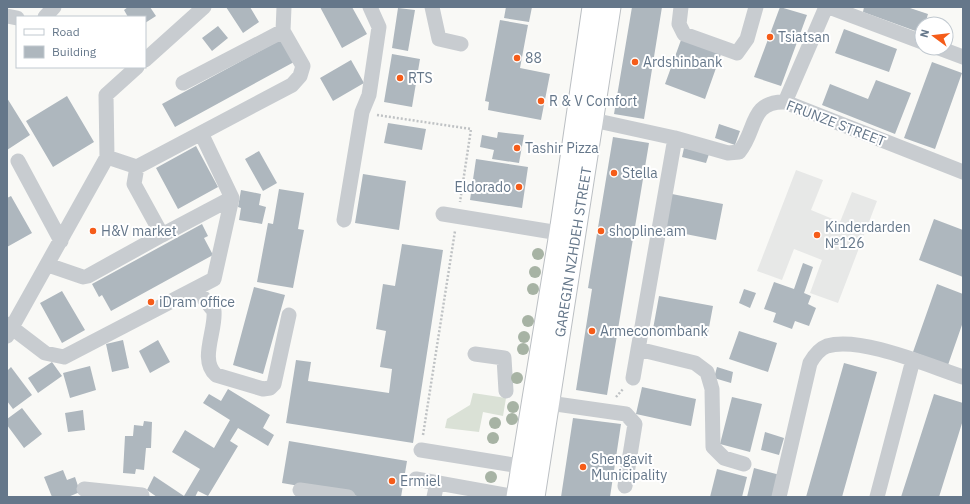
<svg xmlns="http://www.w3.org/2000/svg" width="970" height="504" font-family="'IBM Plex Sans',sans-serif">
  <rect width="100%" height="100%" fill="#f9f9f6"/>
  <path fill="#e7e8e7" d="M796,170l27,10 -12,30 29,12 12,-30 25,9 -39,102 -28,-10 12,-33 -28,-11 -12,31 -25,-9z"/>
  <path fill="#dae1d6" d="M473,393l33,5 -3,18 -20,-4 -4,20 -34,-4 2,-9 23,-14z"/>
  <path fill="#aeb7be" d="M128,7h22l6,9 -11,7v-6h-17l-4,-7z
    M226,7h24l9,15 -16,11z
    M320,7h32l15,27 -25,14z
    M506,7h26l-3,15 -25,-4z
    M632,7h30l-18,112 -30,-5z
    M780,7l27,8 -26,71 -27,-9z
    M864,7h43l21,7 -3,10h-3l-1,9 -58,-21z
    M398,8l17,2 -7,41 -16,-3z
    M500,20l28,5 -8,43 30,6 -9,46 -53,-10 1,-8 -4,-1z
    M218,26l10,12 -16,13 -10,-13z
    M844,29l53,20 -8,23 -54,-19z
    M282,39l12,23 -119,65 -13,-23z
    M681,40l40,14 -16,45 -40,-15z
    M392,54l28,5 -8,48 -28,-5z
    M351,60l13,23 -31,18 -13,-23z
    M932,62l30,11 -27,76 -31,-11z
    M876,80l35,13 -16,41 -73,-29 8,-21 38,15z
    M67,96l27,46 -41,25 -27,-46z
    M7,98l23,37 -23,15z
    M388,123l38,6 -4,21 -38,-7z
    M719,124l21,7 -5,14 -20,-7z
    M498,132l26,3 -5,28 -27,-4 2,-9 -14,-3 2,-12 15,3z
    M613,137l36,6 -42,252 -31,-5 16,-101 -4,-1z
    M196,146l22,41 -40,22 -22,-41z
    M684,148l25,6 -3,9 -24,-6z
    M259,151l18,32 -14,8 -18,-32z
    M476,159l52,8 -6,41 -52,-8z
    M363,174l43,7 -7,49 -44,-7z
    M279,189l25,4 -6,36 6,1 -11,58 -36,-6 11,-59 5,1z
    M241,190l20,4 -2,11 7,2 -4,17 -23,-4 2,-12 -3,-1z
    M672,194l51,10 -7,36 -51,-10z
    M11,196l21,37 -25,14v-49z
    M934,219l29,11v47l-44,-17z
    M202,224l6,12 -4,2 9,17 -102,56 -9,-16 -3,2 -7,-13z
    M402,244l41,6 -30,193 -127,-20 10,-63 15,2 -3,19 81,12 3,-24 -12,-2 6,-36 -10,-2 7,-45 12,2z
    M803,263l10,4 -9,26 7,3 -3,8 8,4 -7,18 -14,-5 -3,8 -19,-7 3,-9 -12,-4 10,-27 20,7z
    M937,284l26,10v28l-15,43 -35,-13z
    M254,287l31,8 -22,79 -30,-9z
    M744,289l12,4 -6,15 -11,-5z
    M62,291l23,39 -23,13 -22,-40z
    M659,296l54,10 -6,32 -54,-9z
    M739,331l38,12 -9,29 -39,-13z
    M123,340l6,28 -17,4 -6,-28z
    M158,340l12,22 -20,11 -11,-22z
    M52,362l10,14 -24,17 -10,-15z
    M844,363l33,9 -35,125h-36z
    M90,366l6,24 -26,8 -7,-25z
    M11,367l21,28 -19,14 -6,-8v-30z
    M717,367l16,5 -2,11 -17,-5z
    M642,387l54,12 -5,27 -55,-12z
    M228,389l42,26 -7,13 11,7 -6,11 -30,-18 -8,13 8,5 -30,50 -10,-5 -3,6h-38l-10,-7 7,-14 30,20 16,-27 -28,-17 13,-22 29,18 16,-28 -27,-17 6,-9 12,7z
    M934,394l29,9v17l-24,77h-38z
    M732,397l30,7 -12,48 -30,-8z
    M22,408l20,26 -18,14 -17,-23v-6z
    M83,410l2,20 -17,2 -3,-19z
    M573,418l48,6 -11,73h-49z
    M144,421l8,1 -1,26h-5l-2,22 -8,-1 -1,5 -12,-1 2,-37h8l1,-11 9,1z
    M765,432l19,6 -5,17 -18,-5z
    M289,441l118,20 -6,36h-38l-81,-14z
    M754,468l26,7 -6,22h-27z
    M717,469l30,8 -5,20h-32z
    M63,470l4,10 8,-3 5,15 -12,5h-16l-8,-20z"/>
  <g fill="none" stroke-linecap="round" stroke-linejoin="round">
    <g stroke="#bbbfc3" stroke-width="21">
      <path id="major" d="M516,497l43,-264 33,-226
        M535,497l76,-490"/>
    </g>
    <path stroke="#bfc2c4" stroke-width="2.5" stroke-dasharray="2 2" stroke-linecap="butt" d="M377,115l94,14 -11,73
      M616,397l7,-8
      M423,435l32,-204"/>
    <path stroke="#c8ccd0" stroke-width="15" d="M432,7l7,32 22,5
      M681,7l-2,17 5,10 53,19 10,-14 9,-32
      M829,7l93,35
      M7,16l10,2
      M45,17l9,-10
      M939,48l24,9
      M145,60l59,-53
      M183,83l100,-52
      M785,102l41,-95
      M593,120l82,18 53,15 11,-1c18,-21 10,-51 46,-50l178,70
      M107,157l30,10 155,-82 8,-9 3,-10 -20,-35 1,-24
      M18,161l43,80
      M137,167l-3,17 28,51 70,-37
      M443,214l116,19
      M344,220l18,-108 7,-17 10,-68 -9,-20
      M48,265l35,12 5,-1 74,-41
      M196,289l18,22c2,20 -15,49 2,64l47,14 7,-1 4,-4 15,-69
      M7,324l38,29 19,4 150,-78 18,-81 -31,-65
      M7,336l100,-179 -1,-62 31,-28
      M638,349l57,14 12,9 5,17 1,58 11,11 20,6
      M475,354l29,4 2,33
      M633,378l42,-240
      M549,403l77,11 9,10 -10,62
      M421,450l99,16
      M416,479l100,18
      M84,489l58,6v2
      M300,490l48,7
      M434,497l3,-14
      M779,497l31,-134c4,-7 9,-14 17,-17 34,-10 102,20 136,31
      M877,497l36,-137"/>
    <use href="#major" stroke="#fff" stroke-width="19"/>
  </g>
  <g fill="#a7b3a4">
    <circle cx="538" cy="254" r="6"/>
    <circle cx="535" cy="272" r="6"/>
    <circle cx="533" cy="289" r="6"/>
    <circle cx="528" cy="321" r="6"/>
    <circle cx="524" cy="337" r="6"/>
    <circle cx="523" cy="349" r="6"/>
    <circle cx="517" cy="378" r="6"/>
    <circle cx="513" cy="407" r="6"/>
    <circle cx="512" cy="419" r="6"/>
    <circle cx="495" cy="423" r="6"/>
    <circle cx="493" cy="438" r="6"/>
    <circle cx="491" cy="477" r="6"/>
  </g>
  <g fill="#f55c19" stroke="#fff" stroke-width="1.5">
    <circle cx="770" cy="37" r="4"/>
    <circle cx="517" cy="58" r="4"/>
    <circle cx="635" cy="62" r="4"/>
    <circle cx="400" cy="78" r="4"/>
    <circle cx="541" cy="101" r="4"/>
    <circle cx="517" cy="148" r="4"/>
    <circle cx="614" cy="173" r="4"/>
    <circle cx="519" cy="187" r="4"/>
    <circle cx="93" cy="231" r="4"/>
    <circle cx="601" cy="231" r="4"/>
    <circle cx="817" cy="235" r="4"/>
    <circle cx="151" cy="302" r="4"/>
    <circle cx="592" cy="331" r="4"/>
    <circle cx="583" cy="467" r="4"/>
    <circle cx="392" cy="481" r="4"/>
  </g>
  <g text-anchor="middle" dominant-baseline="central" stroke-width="4" stroke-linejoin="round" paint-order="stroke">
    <g font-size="14" fill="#65778a" stroke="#fff" text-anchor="start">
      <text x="778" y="37">Tsiatsan</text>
      <text x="525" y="58">88</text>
      <text x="643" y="62">Ardshinbank</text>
      <text x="408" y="78">RTS</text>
      <text x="549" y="101">R &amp; V Comfort</text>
      <text x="525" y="148">Tashir Pizza</text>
      <text x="622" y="173">Stella</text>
      <text x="511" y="187" text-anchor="end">Eldorado</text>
      <text x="825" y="227">Kinderdarden<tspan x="825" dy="16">№126</tspan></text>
      <text x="101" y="231">H&amp;V market</text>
      <text x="609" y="231">shopline.am</text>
      <text x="159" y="302">iDram office</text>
      <text x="600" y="331">Armeconombank</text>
      <text x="591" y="459">Shengavit<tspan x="591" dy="16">Municipality</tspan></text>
      <text x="400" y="481">Ermiel</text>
    </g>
    <g font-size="14" fill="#65778a" stroke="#fff">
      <text transform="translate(836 123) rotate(21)">FRUNZE STREET</text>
      <text transform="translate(573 252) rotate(-81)">GAREGIN NZHDEH STREET</text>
    </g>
  </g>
  <rect width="970" height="504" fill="none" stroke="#65778a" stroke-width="16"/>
  <rect x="16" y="16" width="130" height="52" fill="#ffffff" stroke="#c1c9d0"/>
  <rect x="24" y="29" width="20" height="6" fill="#ffffff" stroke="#c1c9d0"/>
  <text x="52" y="36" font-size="12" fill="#65778a">Road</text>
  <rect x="24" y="46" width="20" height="12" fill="#aeb7be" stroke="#c1c9d0"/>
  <text x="52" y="56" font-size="12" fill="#65778a">Building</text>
  <g transform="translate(934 36) rotate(285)"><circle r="19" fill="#ffffff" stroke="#c1c9d0"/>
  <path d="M0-3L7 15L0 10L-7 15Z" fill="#f55c19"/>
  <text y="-6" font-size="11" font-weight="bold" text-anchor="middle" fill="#65778a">N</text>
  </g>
</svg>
